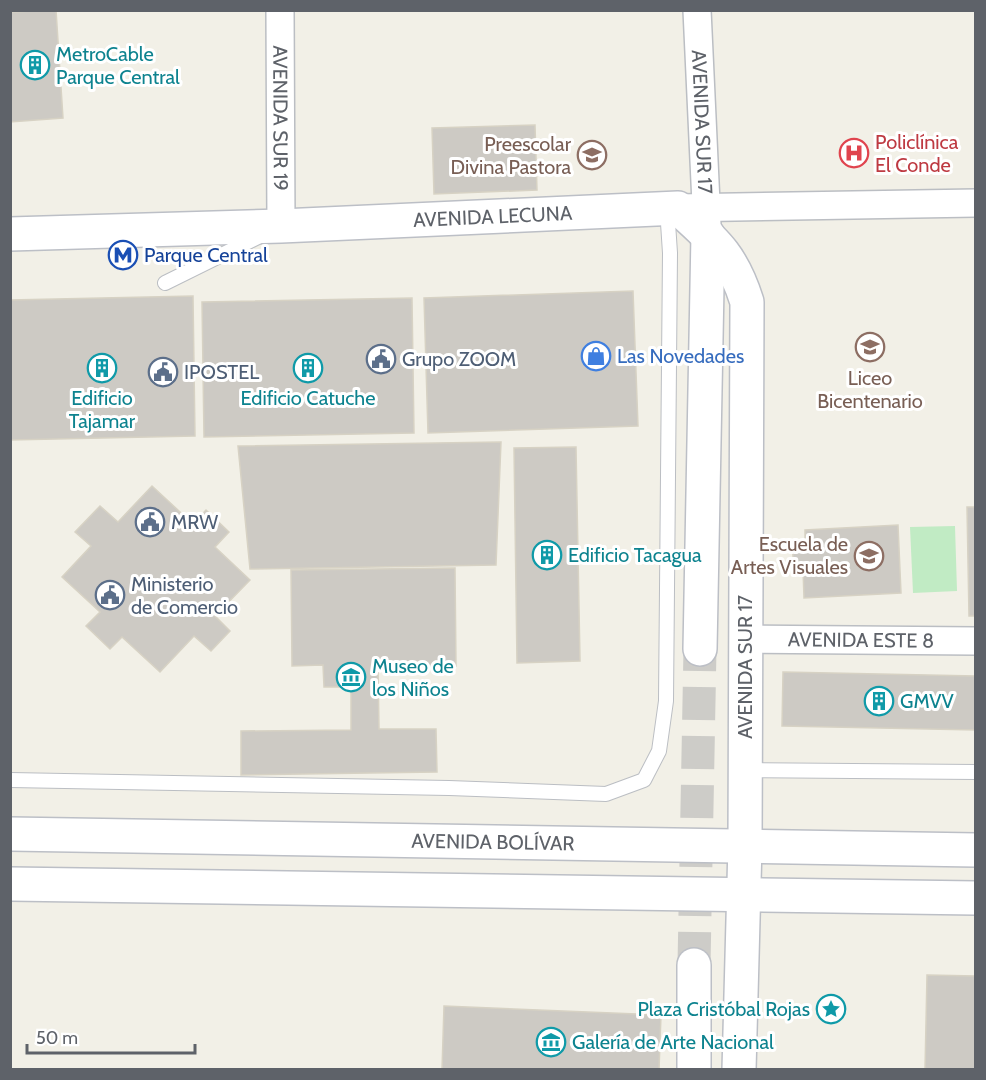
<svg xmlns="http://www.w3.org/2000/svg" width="986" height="1080" font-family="Cabin,sans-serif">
  <rect width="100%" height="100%" fill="#f2f0e7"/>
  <path fill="#c1ebc4" d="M955,526l2,65 -44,2 -3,-66z"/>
  <path fill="#cdcac4" stroke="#d7d2c4" stroke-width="1.5" d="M56,10l7,108 -53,4v-110z
    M535,125l2,65 -103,4 -2,-66z
    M633,291l5,135 -210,7 -4,-135z
    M193,296l2,140 -185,4v-140z
    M412,298l2,135 -210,4 -2,-135z
    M501,442l-5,123 -246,4 -12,-123z
    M576,447l4,214 -63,2 -3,-215z
    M152,486l41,38 13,-14 23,22 -14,15 35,33 -35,36 15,15 -19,20 -17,-15 -34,36 -38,-35 -12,12 -24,-23 14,-14 -38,-35 29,-31 -16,-14 25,-26 18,16z
    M967,507h9v109h-7z
    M898,525l3,68 -97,5 -1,-29h-9l-2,-26 13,-1v-12z
    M455,568l1,98 -78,1 1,62h57l1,43 -196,3v-44l110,-1v-43h-27l-1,-22 -31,1 -1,-96z
    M783,672l193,4v54l-194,-4z
    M927,975l49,1v94h-51z
    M444,1006l217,9 -2,55h-217z"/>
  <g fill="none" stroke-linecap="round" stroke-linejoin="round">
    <path stroke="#cdccc8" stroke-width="33" stroke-dasharray="33 16" stroke-linecap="butt" d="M694,965l6,-316"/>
    <g stroke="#bbbec3" stroke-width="16">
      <path id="service" d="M165,283l95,-47
        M745,770l231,2
        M10,780l439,8 157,6 38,-14 15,-29 7,-50 4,-448 -3,-45"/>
    </g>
    <g stroke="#bbbec3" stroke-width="30">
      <g id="minor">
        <path id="s1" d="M280,10l1,216"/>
        <path id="s2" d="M697,10l10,215"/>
        <path d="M678,208l298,-5"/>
        <path id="s3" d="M745,639l231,2"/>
      </g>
    </g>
    <g stroke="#bcbfc6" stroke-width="36">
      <g id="secondary">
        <path id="s4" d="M10,234l271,-8 397,-18c36,33 54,46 69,94l-2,543 -6,225"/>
        <path d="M700,649l8,-414"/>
        <path id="s5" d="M10,834l966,16"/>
        <path d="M10,884l966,14"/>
        <path d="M694,1070v-105"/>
      </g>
    </g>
    <use href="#service" stroke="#fff" stroke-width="14"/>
    <use href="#minor" stroke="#fff" stroke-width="27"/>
    <use href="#secondary" stroke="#fff" stroke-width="33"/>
  </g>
  <defs>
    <g id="building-ring" transform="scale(1.5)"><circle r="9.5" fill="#fff" stroke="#0f9aa8" stroke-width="1.5"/><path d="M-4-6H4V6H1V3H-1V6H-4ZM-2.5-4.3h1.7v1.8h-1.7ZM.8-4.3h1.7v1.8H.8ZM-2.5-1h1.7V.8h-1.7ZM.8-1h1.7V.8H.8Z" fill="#0f9aa8"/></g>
    <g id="hospital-ring" transform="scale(1.5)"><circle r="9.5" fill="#fff" stroke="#e0444e" stroke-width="1.5"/><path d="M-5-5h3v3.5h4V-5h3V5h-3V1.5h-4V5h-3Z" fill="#e0444e"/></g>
    <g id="school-ring" transform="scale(1.5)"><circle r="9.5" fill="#fff" stroke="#8d6e63" stroke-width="1.5"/><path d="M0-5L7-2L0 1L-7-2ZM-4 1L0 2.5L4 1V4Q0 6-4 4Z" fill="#8d6e63"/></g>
    <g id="metro-ring" transform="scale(1.5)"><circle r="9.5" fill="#fff" stroke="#1a4fb4" stroke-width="1.5"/><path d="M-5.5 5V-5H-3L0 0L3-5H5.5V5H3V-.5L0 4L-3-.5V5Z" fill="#1a4fb4"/></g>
    <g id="shop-ring" transform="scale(1.5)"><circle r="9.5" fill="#fff" stroke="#3f7fe0" stroke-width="1.5"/><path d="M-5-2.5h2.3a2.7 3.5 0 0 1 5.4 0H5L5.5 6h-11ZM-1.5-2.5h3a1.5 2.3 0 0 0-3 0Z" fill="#3f7fe0"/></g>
    <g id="civic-ring" transform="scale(1.5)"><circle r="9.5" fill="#fff" stroke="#5c6f8a" stroke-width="1.5"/><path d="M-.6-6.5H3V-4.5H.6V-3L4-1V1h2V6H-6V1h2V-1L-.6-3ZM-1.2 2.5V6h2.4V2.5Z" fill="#5c6f8a"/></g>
    <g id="university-ring" transform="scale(1.5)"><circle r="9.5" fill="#fff" stroke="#8d6e63" stroke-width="1.5"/><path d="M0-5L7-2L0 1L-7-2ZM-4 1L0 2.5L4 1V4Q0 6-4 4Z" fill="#8d6e63"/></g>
    <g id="museum-ring" transform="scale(1.5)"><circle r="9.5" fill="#fff" stroke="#0f9aa8" stroke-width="1.5"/><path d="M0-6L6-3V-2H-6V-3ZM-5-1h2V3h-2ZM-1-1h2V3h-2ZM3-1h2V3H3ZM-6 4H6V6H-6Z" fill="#0f9aa8"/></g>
    <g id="sight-ring" transform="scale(1.5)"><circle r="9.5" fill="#fff" stroke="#0f9aa8" stroke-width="1.5"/><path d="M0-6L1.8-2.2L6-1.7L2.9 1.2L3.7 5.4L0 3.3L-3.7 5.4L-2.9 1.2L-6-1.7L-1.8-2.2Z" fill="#0f9aa8"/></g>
  </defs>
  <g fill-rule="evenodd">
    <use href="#building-ring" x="35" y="65"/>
    <use href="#hospital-ring" x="854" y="153"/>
    <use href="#school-ring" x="592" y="155"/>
    <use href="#metro-ring" x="123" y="255"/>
    <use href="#school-ring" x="870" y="347"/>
    <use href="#shop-ring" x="596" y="356"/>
    <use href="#civic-ring" x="381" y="359"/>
    <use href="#building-ring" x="102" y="368"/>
    <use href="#building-ring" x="308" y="368"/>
    <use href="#civic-ring" x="163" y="372"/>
    <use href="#civic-ring" x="150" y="522"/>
    <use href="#building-ring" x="547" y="555"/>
    <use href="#university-ring" x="869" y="556"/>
    <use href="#civic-ring" x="110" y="595"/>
    <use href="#museum-ring" x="351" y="677"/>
    <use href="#building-ring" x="879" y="701"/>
    <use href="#sight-ring" x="831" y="1009"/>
    <use href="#museum-ring" x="551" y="1042"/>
  </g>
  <g text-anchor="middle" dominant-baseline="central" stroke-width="6" stroke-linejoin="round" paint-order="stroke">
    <g font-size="20" fill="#0d838f" stroke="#fff" text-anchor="start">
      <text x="56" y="54">MetroCable<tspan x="56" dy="23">Parque Central</tspan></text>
      <text x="102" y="398" text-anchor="middle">Edificio<tspan x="102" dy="23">Tajamar</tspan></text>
      <text x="308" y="398" text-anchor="middle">Edificio Catuche</text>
      <text x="568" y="555">Edificio Tacagua</text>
      <text x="372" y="666">Museo de<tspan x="372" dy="23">los Niños</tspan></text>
      <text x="900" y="701">GMVV</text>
      <text x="810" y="1009" text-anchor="end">Plaza Cristóbal Rojas</text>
      <text x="572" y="1042">Galería de Arte Nacional</text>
    </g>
    <g font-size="20" fill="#5e6269" stroke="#fff">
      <text stroke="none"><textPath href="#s1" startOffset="108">AVENIDA SUR 19</textPath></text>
      <text stroke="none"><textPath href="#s2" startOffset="112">AVENIDA SUR 17</textPath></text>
      <text stroke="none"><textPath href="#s4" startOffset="483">AVENIDA LECUNA</textPath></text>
      <text stroke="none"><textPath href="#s3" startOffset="116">AVENIDA ESTE 8</textPath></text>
      <text transform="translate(745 667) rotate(-90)">AVENIDA SUR 17</text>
      <text stroke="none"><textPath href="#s5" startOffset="483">AVENIDA BOLÍVAR</textPath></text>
    </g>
    <g font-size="20" fill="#be3a42" stroke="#fff" text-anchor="start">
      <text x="875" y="142">Policlínica<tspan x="875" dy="23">El Conde</tspan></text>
    </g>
    <g font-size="20" fill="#785e54" stroke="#fff" text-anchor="end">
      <text x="571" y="144">Preescolar<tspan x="571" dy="23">Divina Pastora</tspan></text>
      <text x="870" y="378" text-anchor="middle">Liceo<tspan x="870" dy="23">Bicentenario</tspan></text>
      <text x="848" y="544">Escuela de<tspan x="848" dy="23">Artes Visuales</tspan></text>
    </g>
    <g font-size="20" fill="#164399" stroke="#fff" text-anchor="start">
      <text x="144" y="255">Parque Central</text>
    </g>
    <g font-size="20" fill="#366cbe" stroke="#fff" text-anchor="start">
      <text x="617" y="356">Las Novedades</text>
    </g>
    <g font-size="20" fill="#4e5e75" stroke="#fff" text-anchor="start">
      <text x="402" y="359">Grupo ZOOM</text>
      <text x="184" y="372">IPOSTEL</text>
      <text x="171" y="522">MRW</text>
      <text x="131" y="584">Ministerio<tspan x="131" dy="23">de Comercio</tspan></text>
    </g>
  </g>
  <rect width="986" height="1080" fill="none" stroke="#5e6269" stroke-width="24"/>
  <path d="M27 1044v9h168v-9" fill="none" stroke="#5e6269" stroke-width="3"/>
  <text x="36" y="1044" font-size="18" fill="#5e6269" stroke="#ffffff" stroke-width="4.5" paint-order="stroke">50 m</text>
</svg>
